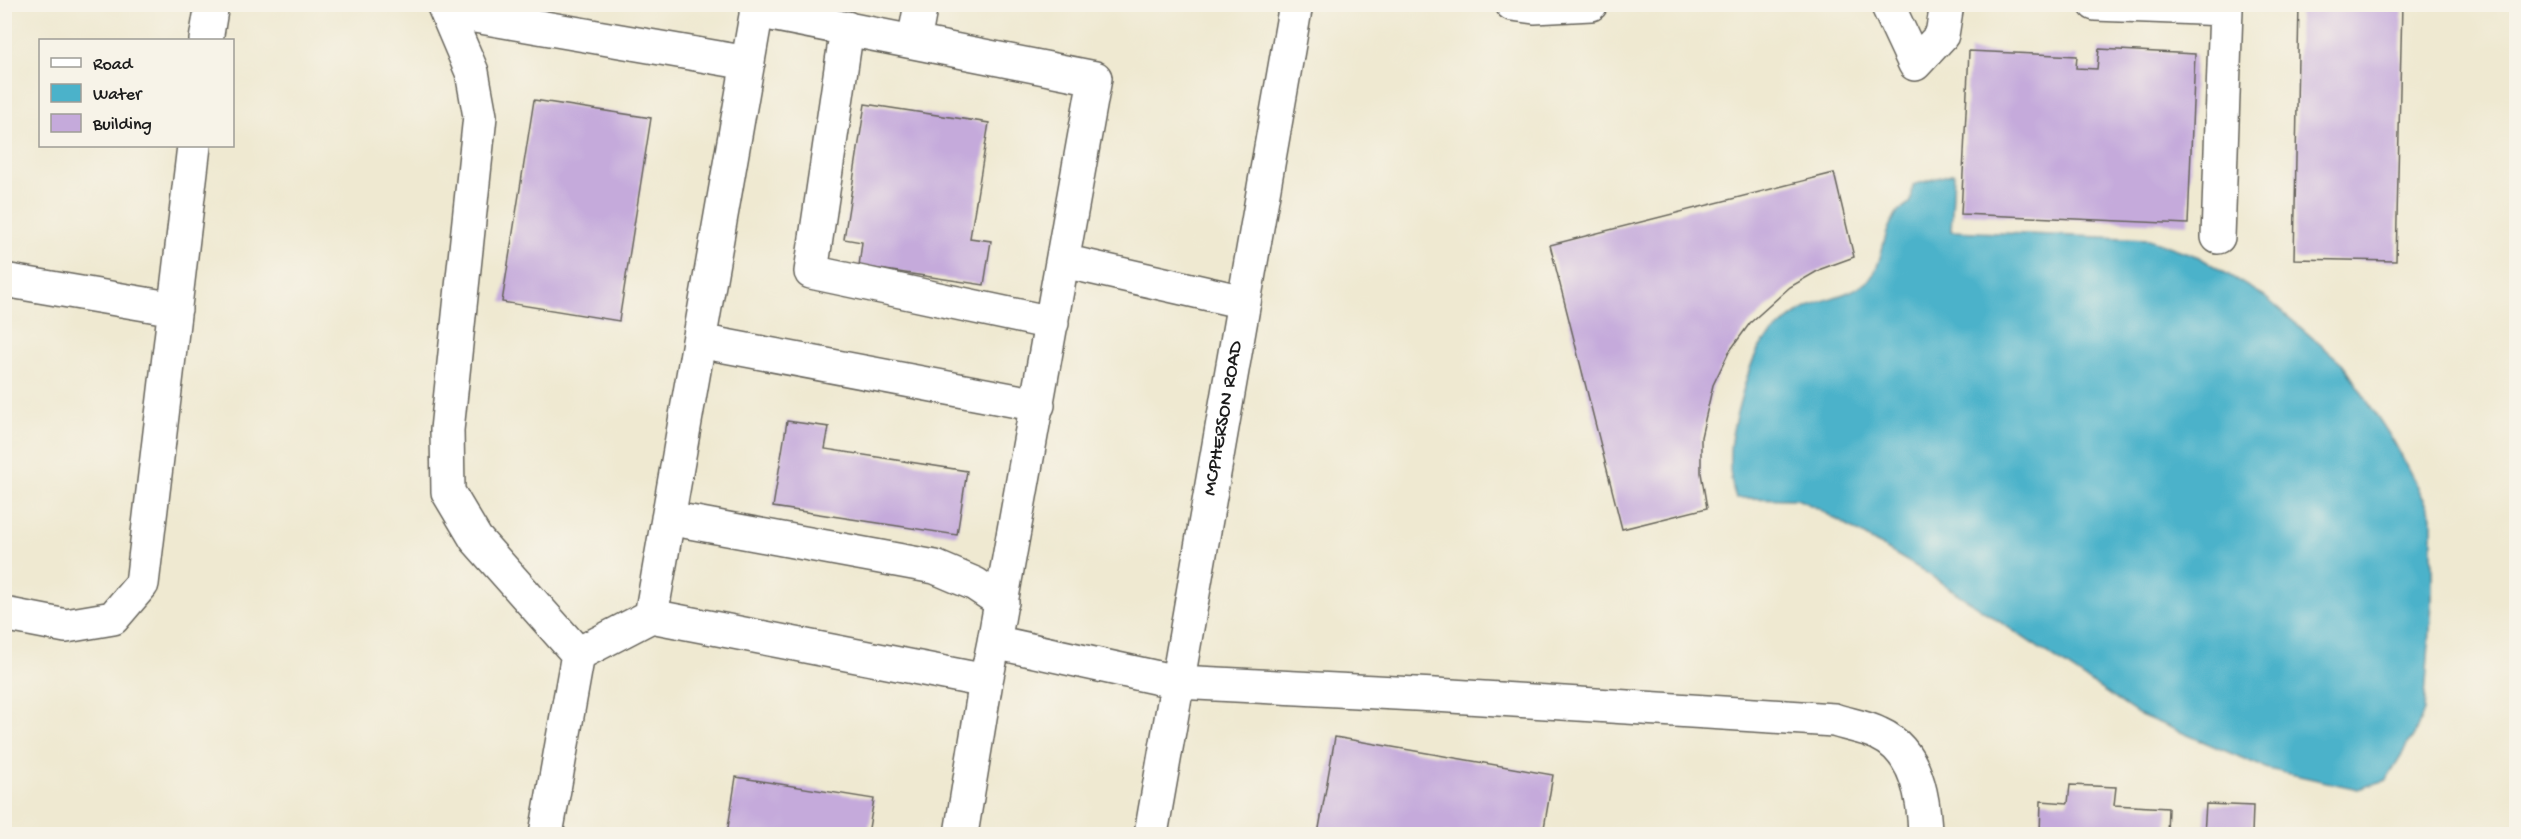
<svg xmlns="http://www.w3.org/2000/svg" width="2521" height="839" font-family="'Gochi Hand',sans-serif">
  <rect width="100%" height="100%" fill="#f7f3e8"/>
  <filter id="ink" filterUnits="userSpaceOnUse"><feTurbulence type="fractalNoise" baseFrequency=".0167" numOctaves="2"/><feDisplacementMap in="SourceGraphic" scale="12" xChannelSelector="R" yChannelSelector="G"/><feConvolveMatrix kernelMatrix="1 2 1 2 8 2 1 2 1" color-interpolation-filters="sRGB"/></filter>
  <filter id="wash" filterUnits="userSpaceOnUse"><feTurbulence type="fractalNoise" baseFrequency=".008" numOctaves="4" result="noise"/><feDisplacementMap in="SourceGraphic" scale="24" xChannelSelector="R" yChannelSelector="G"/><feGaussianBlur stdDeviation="1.35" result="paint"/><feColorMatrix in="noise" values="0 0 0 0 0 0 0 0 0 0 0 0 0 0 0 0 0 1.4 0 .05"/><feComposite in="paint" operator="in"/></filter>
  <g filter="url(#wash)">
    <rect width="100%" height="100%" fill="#efe9d1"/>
    <path fill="#4bb2ca" stroke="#346773" stroke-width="1.5" d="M1954,173l-3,58 198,8 50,18 66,40 78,67 51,78 38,73v89l-8,107 -9,22 -29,47 -28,9 -90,-20 -130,-55 -216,-144 -105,-62 -20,-9 -61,-1c-5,-14 -7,-30 -6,-45 0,-20 19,-91 30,-106 6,-10 31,-30 41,-36 19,-13 46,-14 64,-28 24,-17 10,-60 46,-81l2,-17z"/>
    <g id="blocks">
      <path fill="#c5aadb" d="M2299,4h103l-6,257 -102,-2z
        M2099,49l96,5 -7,170 -227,-10 8,-163 108,5 -1,12 21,1z
        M534,100l117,18 -32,203 -117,-19z
        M865,104l124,19 -19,115 21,3 -7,44 -125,-19 3,-24 -18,-3z
        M1834,173l20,84 -33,12 -31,18 -40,36 -21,29 -16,33 -12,52v36l6,35 -85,21 -72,-284z
        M787,421l42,6 -4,22 142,22 -10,64 -184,-28z
        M1335,737l218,38 -10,59h-225z
        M736,777l138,22 -6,35h-141z
        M2070,785l46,2 -2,18 54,3 -1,26h-127l1,-33 27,2z
        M2206,804l47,2 -1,28h-48z"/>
    </g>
  </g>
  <g filter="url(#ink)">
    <use href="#blocks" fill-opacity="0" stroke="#66645b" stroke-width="1.5"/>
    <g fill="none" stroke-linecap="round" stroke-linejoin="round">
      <g stroke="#66645b" stroke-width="36">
        <path id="minor" d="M443,4l29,68 8,44 -33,314 1,62 28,47 102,115
          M758,4l-107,612 335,65 8,-39 183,40 258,13 399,25c15,5 32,7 45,14 38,17 45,64 46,100
          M1512,4l22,3 57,-3
          M1887,4l28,60 27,-29 5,-31
          M2095,4l131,5 -8,228
          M446,11l302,52
          M756,11l339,67 -101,564
          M847,28l-36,244 241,51
          M206,40l6,-36
          M914,42l7,-38
          M1063,261l181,41
          M4,280l171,29
          M699,341l339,64
          M668,518l267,49 40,17 27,18
          M4,614l62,12 47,-8 29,-34 52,-438
          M546,834l32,-180 73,-38
          M961,834l25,-153"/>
      </g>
      <g stroke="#66645b" stroke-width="36">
        <g id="major">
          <path id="s1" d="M1151,834l145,-830"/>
        </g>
      </g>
      <use href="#minor" stroke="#fff" stroke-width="33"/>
      <use href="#major" stroke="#fff" stroke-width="33"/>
    </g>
  </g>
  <g text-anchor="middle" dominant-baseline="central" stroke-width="6" stroke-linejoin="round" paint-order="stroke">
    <g font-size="20" fill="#1c1c1c" stroke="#f7f3e8">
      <text stroke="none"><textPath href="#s1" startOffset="422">MCPHERSON ROAD</textPath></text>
    </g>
  </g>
  <rect width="2521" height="839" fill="none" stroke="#f7f3e8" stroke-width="24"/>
  <rect x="39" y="39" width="195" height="108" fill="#f7f3e8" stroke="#9f9d96" stroke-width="1.5"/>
  <rect x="51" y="58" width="30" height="9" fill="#ffffff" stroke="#9f9d96" stroke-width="1.5"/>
  <text x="93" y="69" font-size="18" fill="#1c1c1c">Road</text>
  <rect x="51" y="84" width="30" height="18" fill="#4bb2ca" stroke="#9f9d96" stroke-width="1.5"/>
  <text x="93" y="99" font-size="18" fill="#1c1c1c">Water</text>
  <rect x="51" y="114" width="30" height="18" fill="#c5aadb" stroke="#9f9d96" stroke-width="1.5"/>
  <text x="93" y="129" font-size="18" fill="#1c1c1c">Building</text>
</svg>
